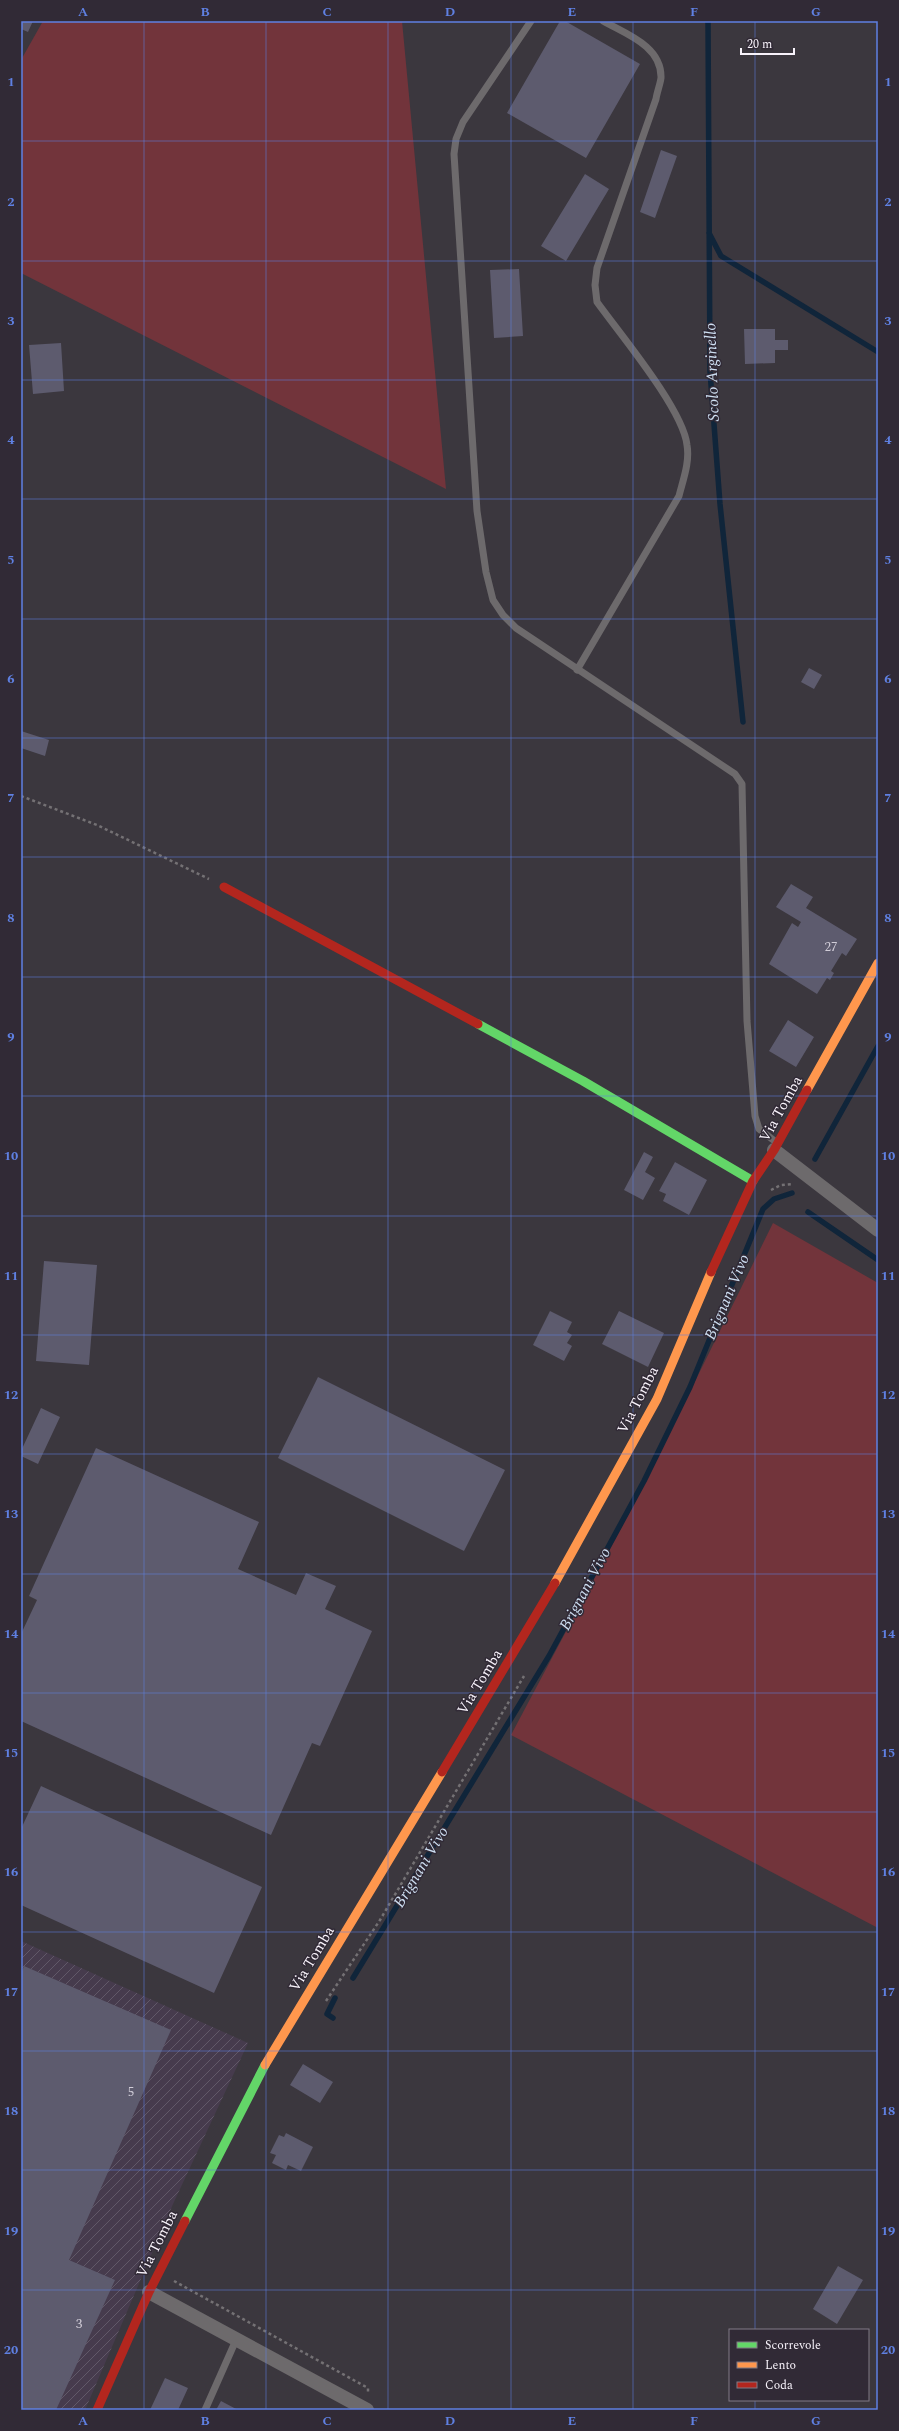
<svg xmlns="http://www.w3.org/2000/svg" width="899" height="2431" font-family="Spectral,serif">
  <defs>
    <pattern id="industrial-furrows" width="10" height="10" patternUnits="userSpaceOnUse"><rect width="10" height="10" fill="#463b4d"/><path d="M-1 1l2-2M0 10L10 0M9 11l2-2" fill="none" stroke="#615868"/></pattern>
  </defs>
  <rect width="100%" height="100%" fill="#3b373e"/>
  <path fill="url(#industrial-furrows)" d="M21,1941l227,102 -75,161 -88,206h-64z"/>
  <path fill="#72343b" d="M43,21h359l44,468 -425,-216v-213z
    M773,1223l105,60v645l-367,-193 135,-254z"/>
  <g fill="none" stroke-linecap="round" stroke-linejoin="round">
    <path stroke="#10253a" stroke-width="5.5" d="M708,21l2,350 10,133 23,218
      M709,233l12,23 157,96
      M815,1159l63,-113
      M808,1212l70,48
      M353,1978l196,-322 95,-175 46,-94 73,-178 11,-10 18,-6
      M333,2018l-6,-4 8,-16"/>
  </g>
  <path fill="#5d5b6e" d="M21,21h12l-5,11 -7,-3z
    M560,21h5l75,43 -54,94 -79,-45z
    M661,150l16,6 -22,62 -15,-6z
    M585,174l24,15 -43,72 -25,-15z
    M519,269l4,67 -29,2 -4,-68z
    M744,329h31v11h13v10h-13v13l-30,1z
    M61,343l3,48 -31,3 -4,-49z
    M809,668l13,7 -8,14 -13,-7z
    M21,731l28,9 -4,16 -24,-8z
    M791,884l22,13 -7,11 51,31 -11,17 -4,-3 -11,18 3,2 -4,7 -3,-2 -10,16 -48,-30 23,-41 6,4 3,-5 -25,-15z
    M788,1020l26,17 -18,30 -27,-16z
    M644,1152l9,5 -8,15 10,6 -12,22 -19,-10z
    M675,1162l32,18 -18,35 -26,-14 3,-7 -7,-3z
    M44,1261l53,4 -8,100 -53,-4z
    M550,1311l22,11 -5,10 5,3 -5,8 5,3 -8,15 -31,-16z
    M619,1311l45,22 -16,34 -46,-23z
    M318,1377l187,93 -41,81 -186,-93z
    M41,1408l19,9 -22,47 -17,-8v-5z
    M96,1448l163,74 -21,47 58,26 10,-22 30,13 -11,23 47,22 -52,115 -8,-3 -41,92 -250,-114v-87l16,-34 -8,-4z
    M41,1786l221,101 -48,106 -193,-88v-76z
    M24,1966l147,64 -102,230 46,20 -59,130h-35v-436z
    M303,2064l30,18 -13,21 -30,-18z
    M286,2133l27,14 -12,24 -13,-6 -2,5 -14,-7 4,-8 -6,-2 9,-18 5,2z
    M838,2266l25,14 -26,44 -24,-15z
    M165,2378l23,10 -10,22h-28z
    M221,2401l17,9h-22z"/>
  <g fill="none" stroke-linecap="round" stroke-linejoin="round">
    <path stroke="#747174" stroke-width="2.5" stroke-dasharray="3 3" stroke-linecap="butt" d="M21,796l76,29 112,54
      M771,1190l10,-5 12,-1
      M326,2001l54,-81 144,-244
      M174,2281l194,107v6"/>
    <path stroke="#6d6a6c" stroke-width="7" d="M531,21l-68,101 -7,17 -2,15 23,357 9,61 7,28 10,15 13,13 219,146 7,10 5,237 8,95 4,13 17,13
      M577,670l102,-174c4,-16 11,-34 8,-51 -4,-36 -67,-111 -90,-143l-2,-17 2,-17 59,-169c1,-7 4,-14 5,-21 1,-32 -35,-44 -58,-57
      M205,2410l31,-70"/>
    <path stroke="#6d6a6c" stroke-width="14" d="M774,1150l104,80
      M149,2292l218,118"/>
    <path stroke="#63d668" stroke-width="9" d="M478,1024l105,57 170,100
      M185,2221l80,-156"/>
    <path stroke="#ff974d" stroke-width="9" d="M807,1090l71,-127
      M555,1583l102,-184 54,-127
      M265,2065l177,-293"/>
    <path stroke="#b3261e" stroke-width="9" d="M224,887l254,137
      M711,1272l42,-91 21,-31 33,-60
      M442,1772l113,-189
      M97,2410l52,-118 36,-71"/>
  </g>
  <path fill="none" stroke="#5f80e2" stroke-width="1" stroke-opacity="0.55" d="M144,21v2389M266,21v2389M388,21v2389M511,21v2389M633,21v2389M755,21v2309M21,141h857M21,261h857M21,380h857M21,499h857M21,619h857M21,738h857M21,857h857M21,977h857M21,1096h857M21,1216h857M21,1335h857M21,1454h857M21,1574h857M21,1693h857M21,1812h857M21,1932h857M21,2051h857M21,2170h857M21,2290h857M755,2400v10"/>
  <g text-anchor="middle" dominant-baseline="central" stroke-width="3" stroke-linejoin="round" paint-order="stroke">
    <g font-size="13" fill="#d1cdd8">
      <text x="831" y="947">27</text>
      <text x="131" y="2092">5</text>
      <text x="79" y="2324">3</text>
    </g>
    <g font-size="15" fill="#f8f3fb" stroke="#312a36">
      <text transform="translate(781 1109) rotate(-61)">Via Tomba</text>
      <text transform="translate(638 1400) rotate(-63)">Via Tomba</text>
      <text transform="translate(480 1682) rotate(-59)">Via Tomba</text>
      <text transform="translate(312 1959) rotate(-59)">Via Tomba</text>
      <text transform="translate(157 2244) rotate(-63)">Via Tomba</text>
    </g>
    <g font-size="16" font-style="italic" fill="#cddef1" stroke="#312a36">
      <text transform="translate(712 372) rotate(-92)">Scolo Arginello</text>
      <text transform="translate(727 1297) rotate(-67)">Brignani Vivo</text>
      <text transform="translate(585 1589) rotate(-62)">Brignani Vivo</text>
      <text transform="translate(421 1867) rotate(-59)">Brignani Vivo</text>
    </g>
  </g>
  <rect width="899" height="2431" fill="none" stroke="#312a36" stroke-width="44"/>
  <rect x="729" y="2329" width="140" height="72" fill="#312a36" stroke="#817a85"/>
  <rect x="737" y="2342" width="20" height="6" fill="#63d668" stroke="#817a85"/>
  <text x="765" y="2349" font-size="12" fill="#f8f3fb">Scorrevole</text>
  <rect x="737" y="2362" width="20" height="6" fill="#ff974d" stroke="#817a85"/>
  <text x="765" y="2369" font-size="12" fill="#f8f3fb">Lento</text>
  <rect x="737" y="2382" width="20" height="6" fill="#b3261e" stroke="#817a85"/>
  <text x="765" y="2389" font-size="12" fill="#f8f3fb">Coda</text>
  <path d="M741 48v6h53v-6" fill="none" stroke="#f8f3fb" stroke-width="2"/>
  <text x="747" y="48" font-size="12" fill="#f8f3fb" stroke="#312a36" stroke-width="3" paint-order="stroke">20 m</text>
  <rect x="22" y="22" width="855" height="2387" fill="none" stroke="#5f80e2" stroke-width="1.5"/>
  <g font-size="13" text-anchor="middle" font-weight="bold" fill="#5f80e2">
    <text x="83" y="16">A</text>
    <text x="205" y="16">B</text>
    <text x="327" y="16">C</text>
    <text x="450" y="16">D</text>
    <text x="572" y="16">E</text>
    <text x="694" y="16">F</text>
    <text x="816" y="16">G</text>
    <text x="11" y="86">1</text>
    <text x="888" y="86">1</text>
    <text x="11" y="206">2</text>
    <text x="888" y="206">2</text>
    <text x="11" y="325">3</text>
    <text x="888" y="325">3</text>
    <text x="11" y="444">4</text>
    <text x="888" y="444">4</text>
    <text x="11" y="564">5</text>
    <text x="888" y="564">5</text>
    <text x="11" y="683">6</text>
    <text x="888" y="683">6</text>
    <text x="11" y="802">7</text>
    <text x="888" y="802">7</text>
    <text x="11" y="922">8</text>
    <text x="888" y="922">8</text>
    <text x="11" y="1041">9</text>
    <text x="888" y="1041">9</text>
    <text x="11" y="1160">10</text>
    <text x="888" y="1160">10</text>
    <text x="11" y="1280">11</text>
    <text x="888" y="1280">11</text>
    <text x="11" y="1399">12</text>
    <text x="888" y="1399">12</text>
    <text x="11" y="1518">13</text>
    <text x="888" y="1518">13</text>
    <text x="11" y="1638">14</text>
    <text x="888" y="1638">14</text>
    <text x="11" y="1757">15</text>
    <text x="888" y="1757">15</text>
    <text x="11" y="1876">16</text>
    <text x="888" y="1876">16</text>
    <text x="11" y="1996">17</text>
    <text x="888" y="1996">17</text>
    <text x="11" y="2115">18</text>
    <text x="888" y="2115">18</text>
    <text x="11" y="2235">19</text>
    <text x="888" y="2235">19</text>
    <text x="11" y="2354">20</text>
    <text x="888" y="2354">20</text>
    <text x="83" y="2425">A</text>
    <text x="205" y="2425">B</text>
    <text x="327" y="2425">C</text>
    <text x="450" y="2425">D</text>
    <text x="572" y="2425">E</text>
    <text x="694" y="2425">F</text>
    <text x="816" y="2425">G</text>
  </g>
</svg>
